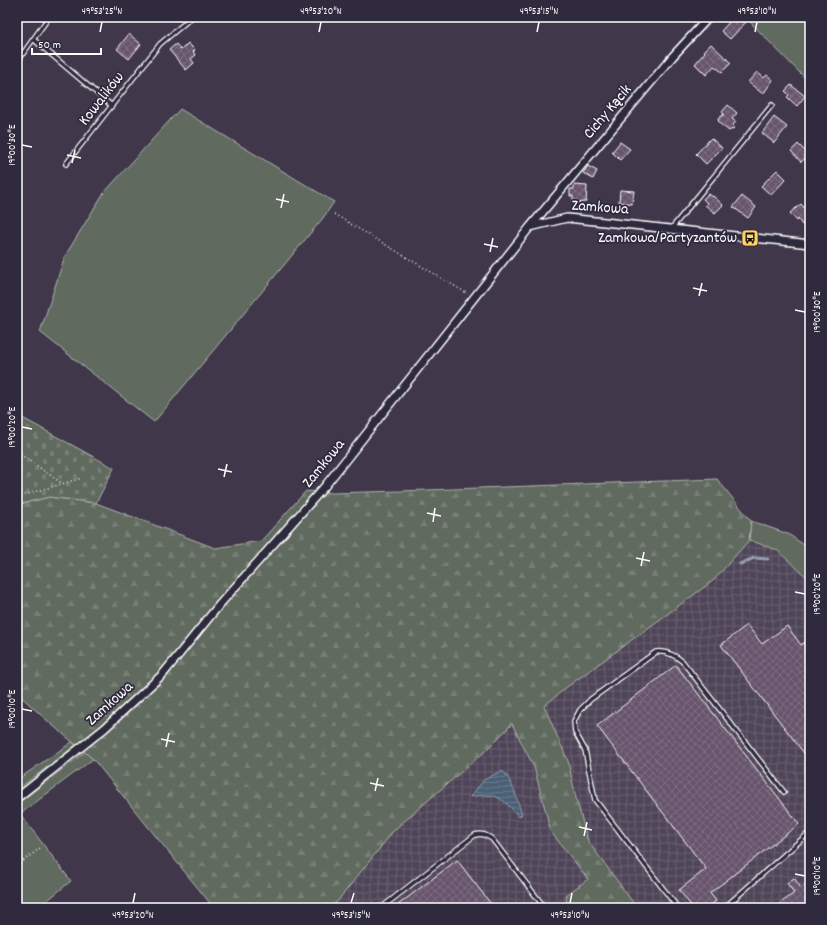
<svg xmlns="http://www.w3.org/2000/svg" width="827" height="925" font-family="Dekko,sans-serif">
  <defs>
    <pattern id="industrial-grid" width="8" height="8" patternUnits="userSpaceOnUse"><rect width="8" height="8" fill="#504458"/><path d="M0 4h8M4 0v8" fill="none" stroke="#6a6071"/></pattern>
    <pattern id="forest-firs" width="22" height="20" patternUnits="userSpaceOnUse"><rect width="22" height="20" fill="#606a5e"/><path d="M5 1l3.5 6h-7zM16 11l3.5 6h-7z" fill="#788076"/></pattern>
    <pattern id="cemetery-stones" width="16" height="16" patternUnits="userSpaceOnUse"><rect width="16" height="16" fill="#606a5e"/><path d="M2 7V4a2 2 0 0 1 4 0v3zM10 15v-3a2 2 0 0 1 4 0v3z" fill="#788076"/></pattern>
    <pattern id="water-rules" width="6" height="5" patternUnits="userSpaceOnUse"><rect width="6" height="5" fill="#4b6176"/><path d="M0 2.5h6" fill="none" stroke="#66798b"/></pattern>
    <pattern id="building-cross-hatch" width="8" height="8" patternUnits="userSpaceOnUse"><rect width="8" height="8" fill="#67546d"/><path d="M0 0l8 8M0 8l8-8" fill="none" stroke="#7e6e83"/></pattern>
  </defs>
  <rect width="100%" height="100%" fill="#40374b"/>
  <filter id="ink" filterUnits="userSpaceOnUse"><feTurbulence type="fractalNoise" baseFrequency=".025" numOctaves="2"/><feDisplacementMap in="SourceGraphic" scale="8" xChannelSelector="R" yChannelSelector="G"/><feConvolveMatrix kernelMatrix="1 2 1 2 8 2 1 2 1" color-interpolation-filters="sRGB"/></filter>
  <g filter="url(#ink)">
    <path fill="url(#industrial-grid)" d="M749,540l28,10 33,30v328h-173l-49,-67 -12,-43 -8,-37 -25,-55 24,-19 147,-107z
      M512,724l22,43 17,65 37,47 -22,16 1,13h-235l63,-79 88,-76z"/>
    <path fill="#606a5e" stroke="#b0b4ae" d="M745,17h65v60l-3,3z
      M180,109l154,93 -11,16 -169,204 -114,-90 25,-76 38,-62z
      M751,521l37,13 22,15v31l-33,-30 -28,-10z
      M72,742l4,3 -59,45v-10z
      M85,752l8,7 -73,55 51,67 -33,27h-21v-104z"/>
    <path fill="url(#forest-firs)" stroke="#b0b4ae" d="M717,479l34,42 -2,19 -35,40 -147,107 -23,19 24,55 8,37 12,43 49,67h-70l-1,-13 22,-16 -37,-47 -17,-65 -22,-43 -29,29 -88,76 -63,79h-118l-121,-149 -42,-35 -34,-31v-188l32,-8 47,6 119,45 46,-7 45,-50 26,2 68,-2z"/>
    <path fill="url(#cemetery-stones)" stroke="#b0b4ae" d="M17,415l97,53 -18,35 -47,-6 -32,8z"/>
    <path fill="url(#water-rules)" stroke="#93a0ad" d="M501,771c10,3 17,33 21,43l-3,3c-16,-19 -24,-26 -49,-20l14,-17z"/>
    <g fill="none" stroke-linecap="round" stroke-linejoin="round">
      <path stroke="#93a0ad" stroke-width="3" d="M740,564l14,-6 14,1"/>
    </g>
    <path fill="url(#building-cross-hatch)" stroke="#fff" d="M734,17h8l5,4 -17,18 -9,-8z
      M129,34l12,10 -12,15 -12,-10z
      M188,43l7,7 -2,2 3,3 -5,4 3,4 -8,7 -17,-20 7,-6 5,6z
      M711,44l20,19 -9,9 -8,-6 -8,9 -11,-11 10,-12 -1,-1z
      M757,72l7,6 3,-3 6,5 -10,14 -15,-12z
      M791,85l14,11 -8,10 -10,-9 2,-2 -4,-4z
      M728,105l9,8 -5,6 4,3 -3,3 1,3 -5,3 -10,-8 -1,-4 6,-5 -2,-2z
      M774,117l13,10 -13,16 -12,-10z
      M711,138l11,10 -16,16 -10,-10z
      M620,142l10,7 -10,11 -8,-8z
      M798,144l11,11 -8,7 -10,-11z
      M588,166l9,5 -4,8 -10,-6z
      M777,170l9,9 -15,16 -10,-9z
      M574,185l13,1 -1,16 -13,1v-7h-3v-7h4z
      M620,190l14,1 -2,13 -13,-2z
      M708,194l4,3 1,-1 10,9 -8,8 -10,-8 2,-2 -4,-4z
      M742,196l14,11 -8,11 -15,-11z
      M801,204l9,11v4l-8,6 -4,-6 -1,2 -7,-8z
      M747,625l15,19 25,-18 14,19 9,-6v122l-89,-116z
      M676,665l123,159 -89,69 6,8 -9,7h-14l-14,-18 27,-21 -109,-143z
      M457,860l37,48h-100z
      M794,878l7,10 9,-7v27h-36l20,-15 -7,-10z"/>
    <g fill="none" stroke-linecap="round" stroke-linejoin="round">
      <g stroke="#fff" stroke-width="6">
        <path id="lane" d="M33,39l79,67
          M17,62l32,-45
          M66,164l94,-120 32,-27
          M671,229l101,-124
          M381,908l94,-73c7,-2 11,0 17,4l53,69
          M678,908l-83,-108 -10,-50 -10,-18 -1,-11 6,-11 11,-11 65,-47c11,-1 19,3 27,10l101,130
          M724,908l86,-76"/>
      </g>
      <g stroke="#fff" stroke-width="10">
        <path id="street" d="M530,227l143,-171 36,-39
          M17,798l88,-70 58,-54 57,-70 105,-118 205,-259 37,-9 243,26"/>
      </g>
      <path stroke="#fff" stroke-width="1.5" stroke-dasharray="1 3" stroke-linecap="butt" d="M334,214l134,80
        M17,452l46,32
        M17,497l65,-19
        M17,866l23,-18"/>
      <use href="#lane" stroke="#2f2a3d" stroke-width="3.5"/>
      <use href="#street" stroke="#2f2a3d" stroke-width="7"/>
    </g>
  </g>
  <path fill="none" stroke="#fff" stroke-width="1.5" d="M100,32l2,-10M319,32l2,-10M537,32l2,-10M755,32l2,-10M22,145l10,2M67,155l14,3M72,163l3,-13M276,199l13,3M281,208l3,-14M484,244l14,3M490,252l3,-14M693,288l14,3M699,296l3,-13M795,310l10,2M22,427l10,2M218,469l14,3M224,477l3,-13M427,513l14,3M433,522l2,-14M636,558l14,3M641,566l3,-14M795,592l10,2M22,709l10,2M161,739l14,3M166,747l3,-14M370,783l14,3M375,791l3,-13M579,827l13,3M584,836l3,-14M795,874l10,2M133,903l2,-10M351,903l3,-10M570,903l2,-10"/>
  <defs>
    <g id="bus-square" transform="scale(0.9)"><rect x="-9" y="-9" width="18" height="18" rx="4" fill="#ffd166" stroke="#2f2a3d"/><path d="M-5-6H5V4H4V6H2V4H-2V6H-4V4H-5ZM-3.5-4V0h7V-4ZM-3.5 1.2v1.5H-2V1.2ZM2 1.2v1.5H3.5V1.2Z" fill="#111"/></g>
  </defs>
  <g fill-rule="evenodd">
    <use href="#bus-square" x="750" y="238"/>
  </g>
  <g text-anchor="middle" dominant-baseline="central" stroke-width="3.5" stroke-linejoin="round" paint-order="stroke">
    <g font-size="16" fill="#fff" stroke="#2f2a3d">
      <text transform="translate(102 99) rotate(-52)">Kowalików</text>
      <text transform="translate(608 112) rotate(-50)">Cichy Kącik</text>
      <text transform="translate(600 208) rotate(4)">Zamkowa</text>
      <text transform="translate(324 464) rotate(-51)">Zamkowa</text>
      <text transform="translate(110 704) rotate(-42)">Zamkowa</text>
    </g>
    <g font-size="16" fill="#fff" stroke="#2f2a3d" text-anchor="end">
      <text x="737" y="238">Zamkowa/Partyzantów</text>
    </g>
  </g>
  <rect width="827" height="925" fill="none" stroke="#2f2a3d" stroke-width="44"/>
  <path d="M32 48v6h69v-6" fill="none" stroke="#ffffff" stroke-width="2"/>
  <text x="38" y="48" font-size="12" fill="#ffffff" stroke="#2f2a3d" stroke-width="3" paint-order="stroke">50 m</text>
  <rect x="22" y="22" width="783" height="881" fill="none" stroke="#fff" stroke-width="1.5"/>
  <g font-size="10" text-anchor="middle" fill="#fff">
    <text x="102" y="14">49°53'25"N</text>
    <text x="321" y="14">49°53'20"N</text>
    <text x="539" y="14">49°53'15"N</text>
    <text x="757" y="14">49°53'10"N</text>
    <text transform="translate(11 145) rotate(-90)" y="4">19°00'30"E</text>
    <text transform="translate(816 312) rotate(-90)" y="4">19°00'30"E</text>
    <text transform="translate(11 427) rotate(-90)" y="4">19°00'20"E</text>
    <text transform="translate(816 594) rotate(-90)" y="4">19°00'20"E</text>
    <text transform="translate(11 709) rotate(-90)" y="4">19°00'10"E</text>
    <text transform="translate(816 876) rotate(-90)" y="4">19°00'10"E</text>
    <text x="133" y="918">49°53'20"N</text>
    <text x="351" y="918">49°53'15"N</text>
    <text x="570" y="918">49°53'10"N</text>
  </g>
</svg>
